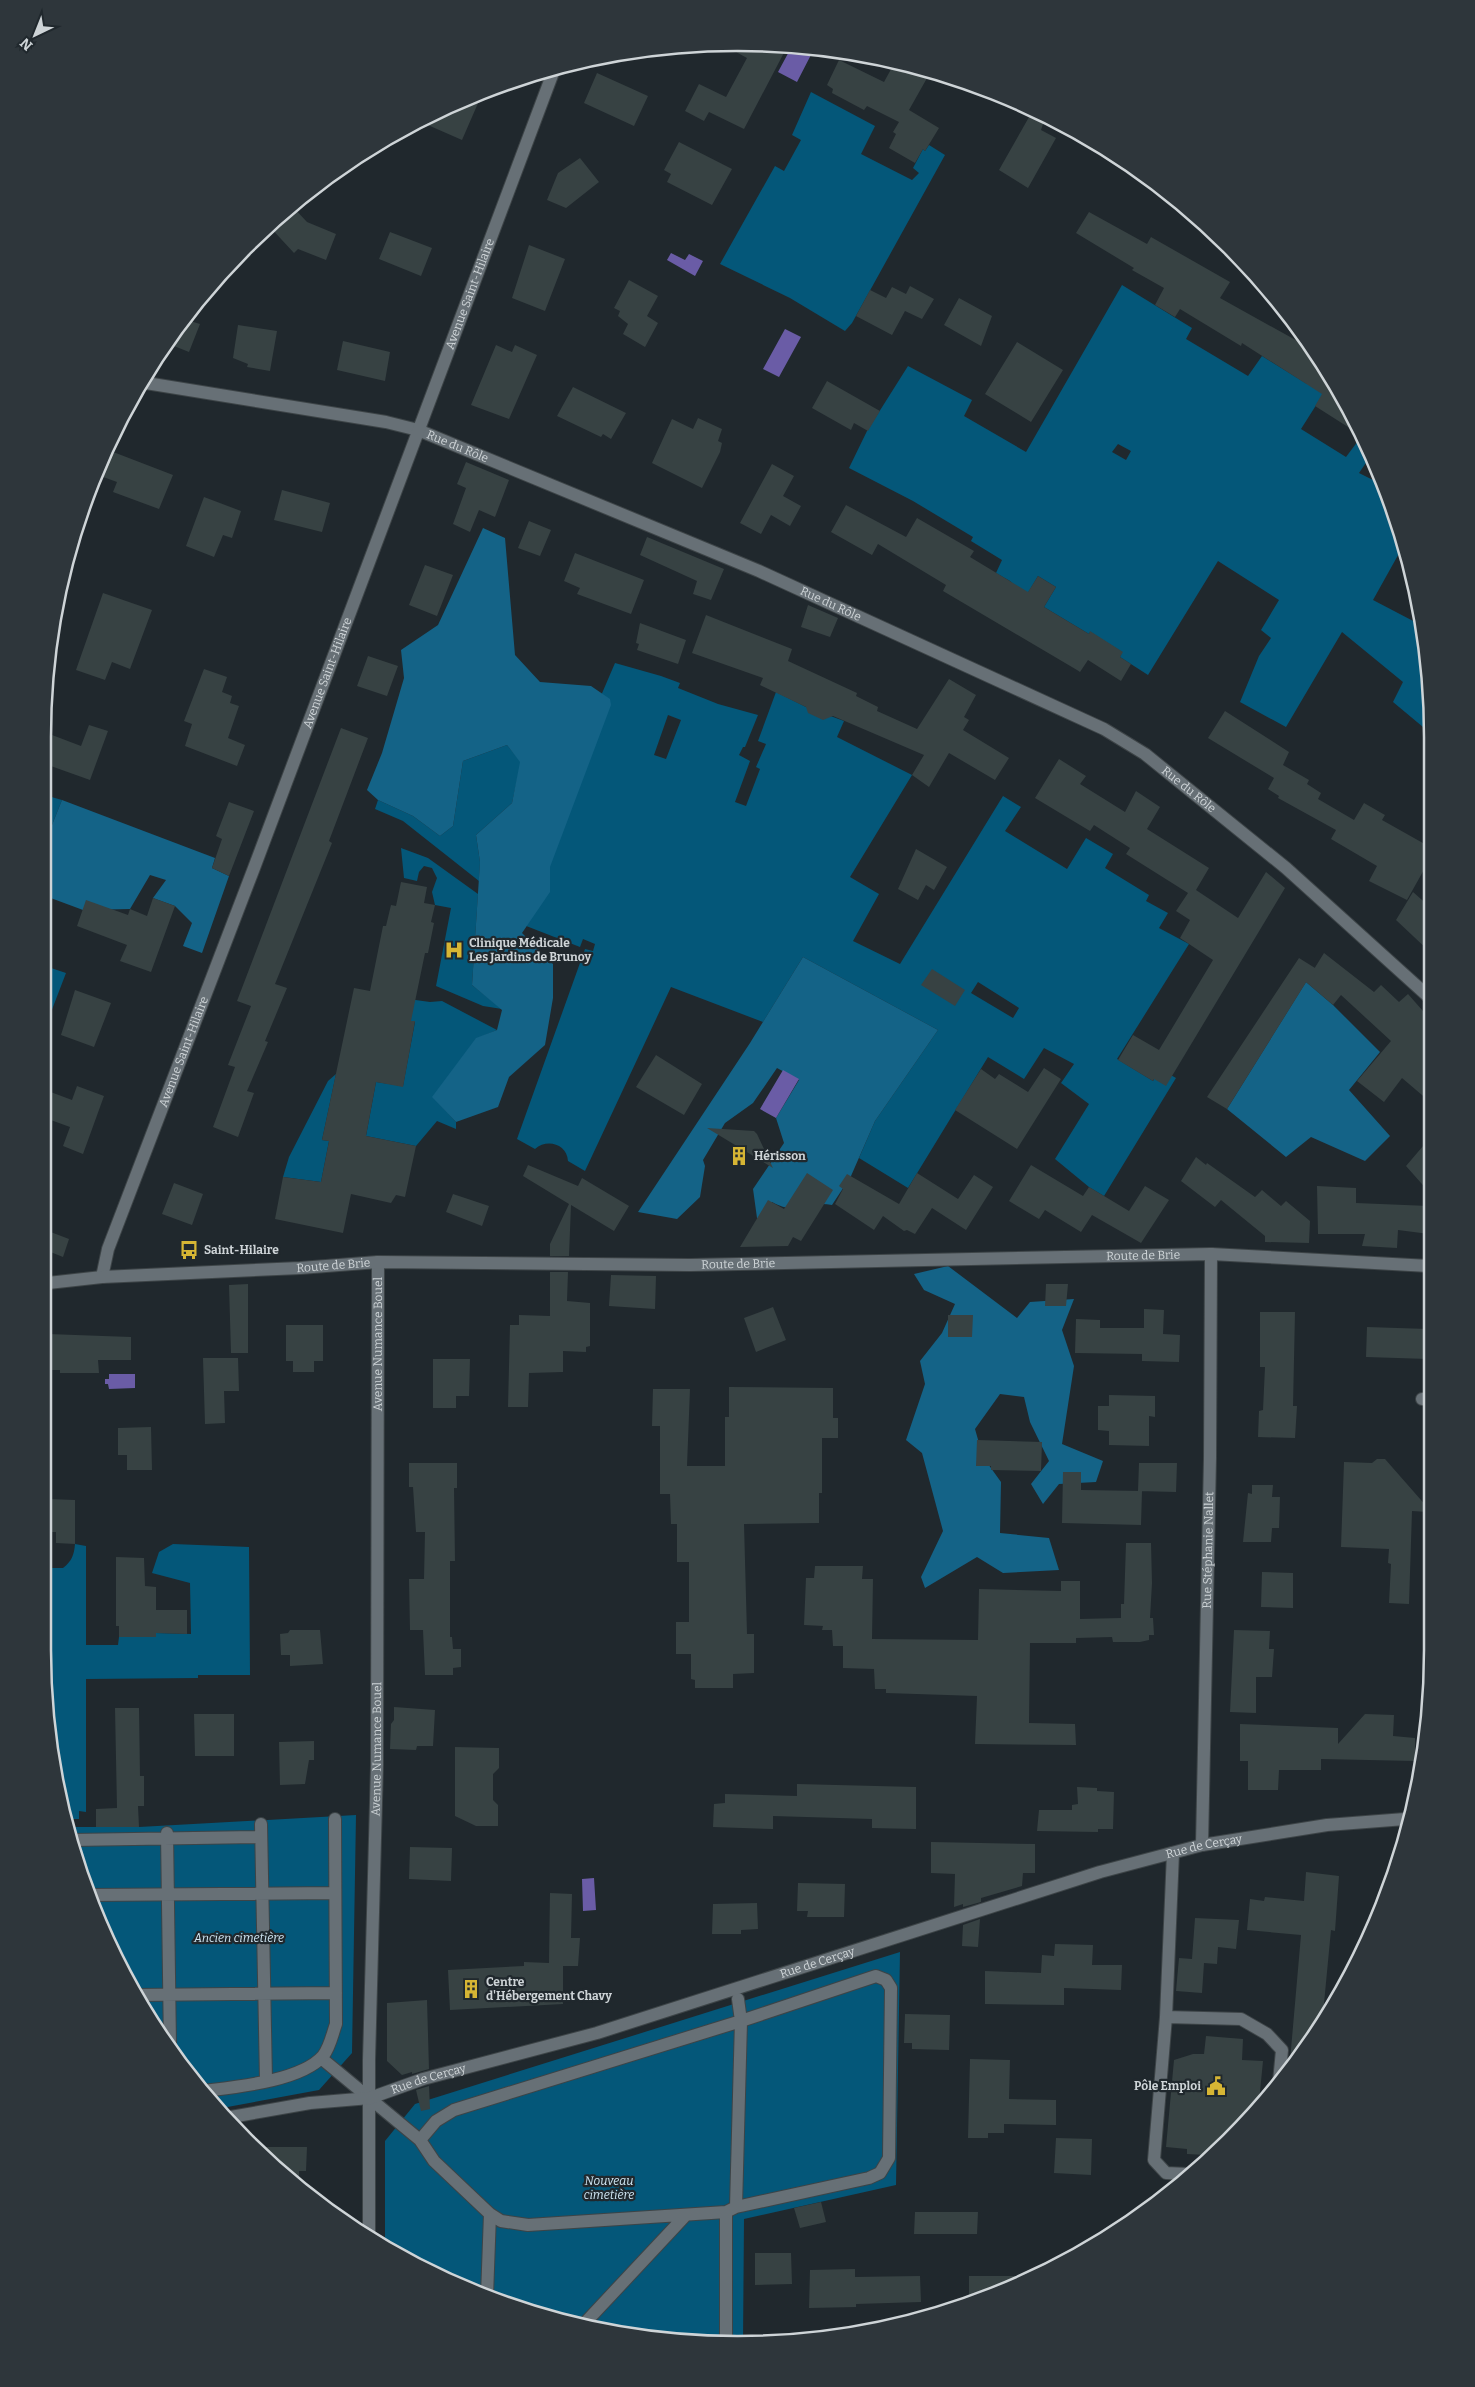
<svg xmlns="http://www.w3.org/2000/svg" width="1475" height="2387" font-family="Bitter,serif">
  <rect width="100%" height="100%" fill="#20282d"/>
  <path fill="#045779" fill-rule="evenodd" d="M811,92l64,34 -14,28 51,26 7,-7 -6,-5 10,-19 2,2 4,-6 16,10 -93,168 -7,8 -55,-33 -70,-34 55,-98 9,5 17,-31 -9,-5z
    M1122,285l70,43 -6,11 62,37 14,-20 45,28 25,-4 -31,49 45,28 15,-20 9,20 -11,16 24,12 13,29 6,34 -29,52 44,23 14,69v22l-8,13 -30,-25 10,-20 -61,-50 -56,95 -46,-25 19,-46 12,-18 -10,-8 18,-30 -61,-39 -70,114 -28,-18 2,-5 -32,-20 -1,2 -45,-27 12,-20 -18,-11 -12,20 -16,-15 -14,-8 6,-13 -31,-19 2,-4 -60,-36 -64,-33 18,-37 41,-65 64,34 -8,16 62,36zM1118,444l13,7 -5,9 -14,-8z
    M615,663l46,13 19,7 -2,5 40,16 40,11 -13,32h-2l-4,8 11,6 -15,41 11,4 14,-37 -4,-2 10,-23 -8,-3 18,-49 30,15 38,14 -7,16 75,38 -62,102 29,17 -26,47 47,23 103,-168 18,11 -16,24 62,38 19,-31 27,16 -8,14 44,27 -3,6 22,12 -9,15 30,16 -72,115 36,22 7,-12 16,9 -72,118 -15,-9 -34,-28 34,-55 -28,-21 13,-19 -30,-16 -20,31 -36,-22 -80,131 -49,-30 16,-37 63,-91 -135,-73 -40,65 -92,-35 -86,184 -17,-10c-1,-17 -21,-23 -33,-12l-18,-10 68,-190 8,2 2,-7 -12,-5 -3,8 -64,-25 78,-210zM668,715l13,5 -15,39 -12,-4zM978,982l41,26 -6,10 -42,-25z
    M507,745l14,17 -9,41 -36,32 4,27 -1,19 -76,-60 -28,-12 3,-9 35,16 27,20 13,-10 10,-65z
    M48,796l14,4 -14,35z
    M401,848l27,10 50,36 -6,91 30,24 -19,-3 -47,-20 15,-78 -16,-3 -3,-13 5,-14 -5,-10 -8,-2 -5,6 -2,9 -13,-3z
    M48,967l18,6 -18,47z
    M394,997l36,5 12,-1 55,29 -21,9 -43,58 23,25v7l-19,-8 -21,25 -50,-10 10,-54 27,4 12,-64 -25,-5z
    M336,1074l-14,66 7,1 -8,41 -38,-5 6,-20 39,-76z
    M75,1544l11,2v99h32l1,-8h36l1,-4 35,1 -1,-51 -38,-10 7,-21 14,-8 76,3 1,128h-52v3l-112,1v133l-7,-1v8h-12l-19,-79v-172h15c9,-7 11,-13 12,-24z
    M356,1815l-4,238 -33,37 -97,18 -36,-36 -72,-115 -35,-84 -10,-46h70z
    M900,1952l-4,233 -152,34 -1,125 -96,-5 -133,-31 -84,-35 -45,-28v-104l30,-37z"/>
  <path fill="#146387" d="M483,528l22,10 10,117 25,27 51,4 19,13 1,6 -61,162v25l-28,41 31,31v34l-8,47 -36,32 -11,30 -42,15 -24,-25 44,-59 21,-8 5,-20 -30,-25 8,-123 -4,-27 36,-32 8,-41 -13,-17 -44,16 -10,65 -13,10 -27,-20 -35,-16 -11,-10 15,-37 22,-75 -3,-28 37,-25z
    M62,800l153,58 -3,10 17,8 -27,77 -19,-7 9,-23 -17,-17 -22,-8 13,-18 -16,-5 -20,34 -47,1 -35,-13v-62z
    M803,957l135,73 -63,91 -24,55 -19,29c-24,-5 -36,11 -60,-3l-12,18 -3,-2 -4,-29 31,-46 -8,-25 23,-38 -22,-12 -24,35 -28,20 -22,37 2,6 -5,31 -23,22 -39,-7 112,-169z
    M1306,982l27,23 47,47 -31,38 41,46 -25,25 -54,-24 -25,20 -59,-48z
    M948,1266l69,52 13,-16 44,-3 -12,31 12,36 -12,78 41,17 -7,21 -37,2 -16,20 -12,-20 18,-23 -19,-39 -6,-25 -24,-3 -25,35 8,28 18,25 -1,51 49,5 10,32 -56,3 -26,-16 -52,31 -4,-11 22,-46 -21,-78 -16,-13 19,-56 -5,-23 22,-28 13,-29 -31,-14 -10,-16z"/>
  <path fill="#6a5ca6" d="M792,46l22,3 -17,33 -19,-10z
    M671,253l14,7 4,-6 14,7 -8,15 -28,-16z
    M785,329l16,8 -22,40 -16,-8z
    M783,1070l16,9 -23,39 -16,-9z
    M109,1374h26v14l-26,1 -1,-5h-3v-5h4z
    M594,1878l2,32 -13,1 -1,-32z"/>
  <path fill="#374243" d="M773,44l15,1 -44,84 -35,-17 -5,9 -19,-10 14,-27 27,13 21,-39 -22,-12z
    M839,60l45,22 11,-20 22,4 14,5 -22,39 30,18 -14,23 -2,-2 -8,14 -26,-15 7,-14 -3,-2 6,-10 -32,-16 -3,4 -32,-17 1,-4 -6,-4z
    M597,73l51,23 -14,30 -50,-23z
    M482,94l-20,46 -41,-18z
    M1033,110l13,5 -5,15 15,8 -28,50 -29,-18z
    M679,142l53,27 -20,36 -45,-23 4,-8 -7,-4z
    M580,158l19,24 -33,26 -19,-8 11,-27z
    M292,206l15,16 29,12 -10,26 -28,-11 -4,4 -25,-27z
    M1089,212l58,32 4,-7 79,45 -10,16 90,50 30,42 19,44 -44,-28 7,-12 -80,-51 -1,3 -61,-37 -5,8 -20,-12 9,-17 -32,-18 2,-2 -58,-35z
    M390,232l42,16 -11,28 -42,-17z
    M529,245l36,14 -20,52 -33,-13z
    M629,280l29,16 -11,20 11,7 -13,24 -22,-13 5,-10 -10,-8 2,-5 -6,-3z
    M910,286l24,13 -12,20 -17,-8 -13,24 -36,-19 14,-26 16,8 6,-11 14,7z
    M959,298l33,18 -11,30 -37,-21z
    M184,319l16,5 -11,28 -20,-8z
    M238,325l39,6 -7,40 -23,-4 1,-3 -15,-6z
    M343,341l47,11 -5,29 -48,-11z
    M1017,342l46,28 -32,52 -46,-28z
    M496,345l16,7 3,-7 22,10 -28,64 -38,-14z
    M827,381l53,30 -12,20 -14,-8 -3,7 -39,-22z
    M573,387l53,26 -15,26 -8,-5 -2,3 -44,-21z
    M698,418l24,11 -4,12 4,2 -2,9 -18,36 -50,-25 20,-44 21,10z
    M108,450l65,25 -14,34 -46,-17 4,-10 -22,-8z
    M466,462l43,18 -14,37 -16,-7 -9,22 -17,-8 13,-36 -9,-4z
    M772,464l22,12 -11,20 18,10 -11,20 -19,-11 -10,19 -21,-11z
    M282,490l48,13 -8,29 -48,-12z
    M204,497l37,14 -9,27 -9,-3 -9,22 -28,-11z
    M846,505l60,32 11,-19 57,33 -4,6 58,35 10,-16 18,11 -12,20 45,27 1,-3 33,21 -3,5 11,7 -10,17 -33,-21 -8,12 -3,-2 -134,-79 3,-6 -68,-41 -6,11 -41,-23z
    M529,521l22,9 -11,26 -22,-8z
    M647,537l77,32 -13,31 -18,-6 4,-13 -57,-26z
    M575,553l69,27 -13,34 -54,-20 3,-6 -16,-7z
    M425,565l28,10 -16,41 -28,-11z
    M103,593l49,17 -22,59 -18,-7 -7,18 -29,-10z
    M808,605l30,13 -8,19 -29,-10z
    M706,615l86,34 -4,12 69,32 -1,3 22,11 -1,4 40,18 32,-50 27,16 -12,22 5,3 -6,10 46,28 -14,22 -46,-27 -20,34 -17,-12 12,-20 -91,-39 -10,4 -15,-7 -2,-6 -46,-22 3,-7 -71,-25z
    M640,623l46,17 -8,24 -41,-14 2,-6 -3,-1z
    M368,656l30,10 -11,30 -30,-10z
    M204,669l23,8 -5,15 10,4 -2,7 9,3 -11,32 17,7 -8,21 -52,-20 7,-22 -8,-3z
    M1225,711l64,41 -6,13 26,15 -2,4 14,9 -3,6 36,21 10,-17 21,12 -3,5 48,27v12l-23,41 -38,-19 8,-15 -46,-27 5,-9 -58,-32 1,-2 -11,-7 6,-11 -66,-40z
    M89,725l19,6 -18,49 -42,-15v-20l4,-10 29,11z
    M341,728l27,10 -39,103 3,2 -57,141 12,4 -22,53 3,1 -21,49 7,2 -16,44 -25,-10 22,-60 -7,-2 23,-59 -14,-5z
    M1059,759l27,17 -6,8 45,28 11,-21 24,16 -13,22 62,39 -13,22 42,28 28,-46 19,16 -119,198 -12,-7 -1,2 -35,-21 15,-25 26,15 54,-90 -33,-22 10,-18 -14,-9 12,-18 -62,-39 4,-6 -36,-23 -4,6 -55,-33z
    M229,802l25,9 -25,65 -17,-8 10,-29 -6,-3z
    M916,849l31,18 -13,23 -8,-5 -8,15 -20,-11z
    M401,882l26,5 -3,16 11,2 -4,17 3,1 -6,30h-3l-14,68h4l-12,66 -27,-5 -10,54 50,10 -11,51 -9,-2 -5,8 -40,-9 -8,39 -68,-14 8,-42 38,5 8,-41 -7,-1 32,-152 16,3 13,-65h3l5,-21 5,1z
    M1413,892l17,15v45l-34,-32z
    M153,898l22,8 -24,66 -31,-11 7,-16 -50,-19 9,-26 42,15 2,-6 17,7z
    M1324,953l50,39 7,-7 18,17 9,-8 22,25 -1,82 -27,-23 -18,24 -27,-21 34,-40 -50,-46 -8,10 -27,-23z
    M1299,958l16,10 -88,141 -20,-12z
    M932,969l33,21 -10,16 -34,-21z
    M75,990l36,13 -17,44 -33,-12z
    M656,1055l46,29 -18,31 -48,-28z
    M1044,1068l17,11 -44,70 -62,-39 26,-41 14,10 4,-5 29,18z
    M77,1086l27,10 -21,58 -20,-8 7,-19 -22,-8v-28l24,9z
    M707,1128l47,3 3,3 16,34z
    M1429,1139v53l-23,-26z
    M1196,1157l10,8 1,-2 48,34 7,-7 19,16 5,-5 24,20 -1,22 -44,-1v-6l-44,-36 -6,7 -34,-26z
    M528,1165l50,21 4,-8 47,28 -15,25 -43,-26 -2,51h-19v-12l19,-40 -46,-28z
    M1031,1165l52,31 6,-9 40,24 16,-25 24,14 -28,43 -49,-28 -11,17 -36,-22 -6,9 -30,-18z
    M807,1173l26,17 -32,51 -8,-4 -5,9 -48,1 28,-47 16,9z
    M917,1173l41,26 16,-24 19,12 -27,43 -34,-22 -17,26 -8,-4 -3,1 -21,-15 -9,14 -39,-26 8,-15 -4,-3 8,-12 52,30z
    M174,1183l29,11 -11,31 -30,-11z
    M1317,1186l39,2v15l73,3v28l-31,-4 -1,18 -35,-2 3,-12h-47z
    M453,1194l36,12 -7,20 -36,-14z
    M48,1231l21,8 -6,18 -15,-6z
    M550,1272h18l-1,29 23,2v43l-4,1v5l-23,-1v21l-34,1 -1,34h-20l2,-82h9v-10l31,1z
    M611,1275l45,1 -1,33 -46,-3z
    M248,1284v69h-17l-2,-68z
    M1046,1284h22l-2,22h-21z
    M773,1307l13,33 -30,12 -12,-34z
    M1144,1309l20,1 -1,24 17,1 -1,27 -37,-1v-7l-67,-1 1,-34 24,1v8h44z
    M1260,1312h35l-2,94h4l-2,32 -37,-1 1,-26 4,-1 2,-43h-5z
    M948,1315h25l-1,22h-24z
    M286,1325h37v36h-9v11h-21v-11h-7z
    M1367,1327l61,2v30l-62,-2z
    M48,1334l83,3v23h-33l1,13h-39v-3h-12z
    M203,1358h35l1,33h-15l1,32 -20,1z
    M433,1359h37l-1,37h-13v12h-23z
    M729,1387l104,1v30h5v20h-16v55h-3v30l-75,1 3,110h7v39l-21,1v14h-38v-8l-4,-1v-25h-15v-32h13v-60h-12v-38h-6l-1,-30h-10v-68h-8l1,-37h37l-3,77h38v-49h4z
    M1109,1395l46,1v21l-6,-1v30l-40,-1v-14l-11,-1v-24h11z
    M151,1427l1,43h-25v-15h-9v-27z
    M977,1440l65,2 -1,29 -50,-1v-4h-15z
    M1377,1459h8l43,49v4l-16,-1 -3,93 -20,-1 2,-39 -3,-1 1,-14 -48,-2 3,-85 28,1z
    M409,1463h48v25h-3l1,73h-5v76h2l1,12h8v18l-8,1v7h-28l-2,-45h-13l-1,-51h15l1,-47h-9l-3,-45h-4z
    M1139,1463h38l-1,29 -38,-1z
    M1063,1472h18v18l61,1 -1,34 -79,-2z
    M1252,1485h21l-1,12h8l-1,31h-7l-1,14h-28l5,-49 4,1z
    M48,1499l27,1v44l-19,-1v-11h-8z
    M1126,1543h25l1,40 -2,35h3l1,17h-5v5l-9,2h-27l-1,-5 -36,1v5h-46l-1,80 46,1 1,21 -101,-1 2,-48 -91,-3v-4h-11l-1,-20 -31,-1v-22h-10l-1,-16h-10l1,-4 -19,-1 2,-47h8l1,-12h48l-1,13h11l-1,60 106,1 1,-51 82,2v-10h19v38l41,-1v-14h3z
    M116,1557l28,1 1,28 11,1v23h31v24l-31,-1v4h-37v-11h-3z
    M1262,1572l31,1v35l-32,-1z
    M290,1630h30l3,34 -33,2v-11h-9l-1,-21 8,-1z
    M1234,1630l36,1 -1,18h5l-2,28h-16v36l-26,-1z
    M394,1707l41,3 -2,36h-16l-1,4 -26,-1 1,-25 3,-4z
    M115,1708h24l1,68h4v30h-6l1,21h-43v-18l21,-1z
    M194,1714h40v42h-39z
    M1365,1714l29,1 -1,21 22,2v23l-94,-2v11h-42l-1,20h-30v-29h-8v-37l98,4v16z
    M314,1741v19h-5l-4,24 -25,1 -1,-43z
    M455,1747l44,1v20l-6,6v26l5,5v21h-22l-21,-10z
    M797,1784l119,3v42l-44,-1v-9l-99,-3v13l-60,-2 1,-23 11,-1v-9l72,2z
    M1077,1787l20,1v3l17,1 -1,37h-15v3l-61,-1 2,-21h33v-5l6,-1z
    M931,1842l104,2v29h-12l-1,13 -41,12v4l-18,5v-3l-9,3 1,-33 -24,-1z
    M410,1847l42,1 -1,33 -42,-2z
    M1306,1872l33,4 -4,55 -4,-1 -8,84 -34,58 12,-137 -54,-5 3,-31 14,2 1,-4 39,4z
    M798,1883l47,1 -1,33h-37l1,-6h-11z
    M550,1893l22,1 -1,44h9l-2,28h-15v38l-113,6 -2,-40 76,-4v-4l25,1z
    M757,1903l1,26 -17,1v4h-29l1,-30z
    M1195,1918l44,2 -3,29 -18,-2 -1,17 -13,-1 -2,30 -26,-2 3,-33 13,1z
    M980,1919l-2,28 -16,-1 1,-21z
    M1055,1944l38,1 -1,20h30l-1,25 -57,-2v17l-79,-1v-33l56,2 1,-18 12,1z
    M427,2000l2,69 -17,5v-2l-10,3 -15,-14v-58z
    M905,2014l45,1 -1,35 -37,-1v-6h-8z
    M1206,2036l37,3 -1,21 21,1 -4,41 -53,53 -19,-1v-5l-21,-2 8,-87 19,-6h11z
    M970,2059l40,1 -1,39 47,1v25l-52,-1v9h-16v5h-20z
    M429,2086l1,23 -9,2 -5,-21z
    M1056,2138l36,1 -1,36 -37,-2z
    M260,2147h47l-1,24h-7v14z
    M821,2202l5,20 -26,6 -6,-20z
    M915,2212h63l-1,22h-63z
    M755,2253h36l1,31 -37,1z
    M855,2269v8l65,-1 1,26 -65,2v3l-47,1 1,-38z
    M969,2276h68l-68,28z"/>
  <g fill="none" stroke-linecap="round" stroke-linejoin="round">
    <g stroke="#3d4447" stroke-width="14">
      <path id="lane" d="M1422,1399h6
        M261,1824l5,256
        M167,1833l3,213
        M72,1840l189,-3
        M1173,1853l-7,164 -12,143 12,13 22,1
        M89,1895l246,-2
        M138,1995l198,-2
        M1166,2017l75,2 26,15 15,16 -3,32
        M321,2058l99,82 14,21 56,53 -3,82
        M204,2091c32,-4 97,-10 119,-35 7,-9 9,-21 13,-32l-1,-205
        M420,2140l16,-19 18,-11 287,-89 135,-45 10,4 5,8 -2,170 -9,15 -11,5 -133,29 -10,5v132
        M736,2207l5,-186 -3,-22
        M490,2214l11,7 27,4 198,-13
        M584,2324l102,-109"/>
    </g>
    <g stroke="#3d4447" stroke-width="14">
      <g id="street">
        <path id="s1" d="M146,383l240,39 32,8 341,141 345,158 41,25 141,114 144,130"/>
        <path id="s2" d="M102,1277l6,-28 146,-381 300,-798"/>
        <path id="s3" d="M1202,1845l8,-387 1,-204"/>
        <path id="s4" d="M369,2235v-175l8,-295 1,-503"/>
      </g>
    </g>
    <g stroke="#3d4447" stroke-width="14">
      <g id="secondary">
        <path id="s5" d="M48,1283l54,-6 198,-9 78,-6 312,3 521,-11 218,12"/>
        <path id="s6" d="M231,2117l79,-14 60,-5 53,-19 174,-46 503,-161 102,-27 125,-20 78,-6"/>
      </g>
    </g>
    <use href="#lane" stroke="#677076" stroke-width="12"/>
    <use href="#street" stroke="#677076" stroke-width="12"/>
    <use href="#secondary" stroke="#677076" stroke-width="12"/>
  </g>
  <defs>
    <g id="hospital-bare" transform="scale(1.5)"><path d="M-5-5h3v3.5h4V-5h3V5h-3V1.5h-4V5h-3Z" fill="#d6b534" stroke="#20282d" stroke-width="2.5" paint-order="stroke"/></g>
    <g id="building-bare" transform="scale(1.5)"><path d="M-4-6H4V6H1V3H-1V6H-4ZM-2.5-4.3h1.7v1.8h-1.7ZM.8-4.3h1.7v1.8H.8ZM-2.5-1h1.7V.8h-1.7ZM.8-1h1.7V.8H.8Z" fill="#d6b534" stroke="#20282d" stroke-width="2.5" paint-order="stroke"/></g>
    <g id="bus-bare" transform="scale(1.5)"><path d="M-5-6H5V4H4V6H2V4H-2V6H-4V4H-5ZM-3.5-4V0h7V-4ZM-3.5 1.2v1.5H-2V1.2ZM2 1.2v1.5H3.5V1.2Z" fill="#d6b534" stroke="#20282d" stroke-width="2.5" paint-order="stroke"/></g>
    <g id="civic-bare" transform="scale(1.5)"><path d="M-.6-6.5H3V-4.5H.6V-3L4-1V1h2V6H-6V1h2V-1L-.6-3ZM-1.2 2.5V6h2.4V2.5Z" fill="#d6b534" stroke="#20282d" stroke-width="2.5" paint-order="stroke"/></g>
  </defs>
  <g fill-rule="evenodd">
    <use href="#hospital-bare" x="454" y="950"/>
    <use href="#building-bare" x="739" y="1156"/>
    <use href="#bus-bare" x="189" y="1250"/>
    <use href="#building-bare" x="471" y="1989"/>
    <use href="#civic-bare" x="1216" y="2086"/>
  </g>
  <g text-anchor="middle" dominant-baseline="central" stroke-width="4.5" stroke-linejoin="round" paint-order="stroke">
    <g font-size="12" fill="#ced4d7" stroke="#20282d">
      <text stroke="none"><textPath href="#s2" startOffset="1050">Avenue Saint-Hilaire</textPath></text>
      <text stroke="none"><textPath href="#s1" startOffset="319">Rue du Rôle</textPath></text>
      <text stroke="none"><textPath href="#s1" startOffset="724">Rue du Rôle</textPath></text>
      <text stroke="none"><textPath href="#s2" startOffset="645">Avenue Saint-Hilaire</textPath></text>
      <text stroke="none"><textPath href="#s1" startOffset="1129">Rue du Rôle</textPath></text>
      <text stroke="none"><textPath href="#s2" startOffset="240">Avenue Saint-Hilaire</textPath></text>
      <text stroke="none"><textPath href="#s5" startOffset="1096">Route de Brie</textPath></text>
      <text stroke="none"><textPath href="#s5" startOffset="691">Route de Brie</textPath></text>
      <text stroke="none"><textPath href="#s5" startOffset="286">Route de Brie</textPath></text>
      <text stroke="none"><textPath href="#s4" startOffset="891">Avenue Numance Bouel</textPath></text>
      <text stroke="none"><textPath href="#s3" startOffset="295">Rue Stéphanie Nallet</textPath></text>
      <text stroke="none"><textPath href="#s4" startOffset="486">Avenue Numance Bouel</textPath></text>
      <text stroke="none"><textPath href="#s6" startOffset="1012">Rue de Cerçay</textPath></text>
      <text stroke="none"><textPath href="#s6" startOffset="608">Rue de Cerçay</textPath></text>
      <text stroke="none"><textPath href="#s6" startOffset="202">Rue de Cerçay</textPath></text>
    </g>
    <g font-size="12" font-weight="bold" fill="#ced4d7" stroke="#20282d" text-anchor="start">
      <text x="469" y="943">Clinique Médicale<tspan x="469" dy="14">Les Jardins de Brunoy</tspan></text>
      <text x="754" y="1156">Hérisson</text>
      <text x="204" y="1250">Saint-Hilaire</text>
      <text x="486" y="1982">Centre<tspan x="486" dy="14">d'Hébergement Chavy</tspan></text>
      <text x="1201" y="2086" text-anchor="end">Pôle Emploi</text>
    </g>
    <g font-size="12" font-style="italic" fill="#d1e7f4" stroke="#20282d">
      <text x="239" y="1938">Ancien cimetière</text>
      <text x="609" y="2181">Nouveau<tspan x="609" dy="14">cimetière</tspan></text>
    </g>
  </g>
  <path d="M0 0H1475V2387H0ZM737 51H738A686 686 0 0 1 1424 737V1650A686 686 0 0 1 738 2336H737A686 686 0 0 1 51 1650V737A686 686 0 0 1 737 51Z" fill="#2e363b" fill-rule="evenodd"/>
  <path fill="none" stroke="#ced4d7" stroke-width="2.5" d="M737 51H738A686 686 0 0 1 1424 737V1650A686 686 0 0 1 738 2336H737A686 686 0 0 1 51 1650V737A686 686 0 0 1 737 51Z"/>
  <g transform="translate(35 35) rotate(223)" stroke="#20282d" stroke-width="4" paint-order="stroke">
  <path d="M0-4L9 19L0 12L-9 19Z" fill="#ced4d7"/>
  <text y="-8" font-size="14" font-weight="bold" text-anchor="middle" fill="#ced4d7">N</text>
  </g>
</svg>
